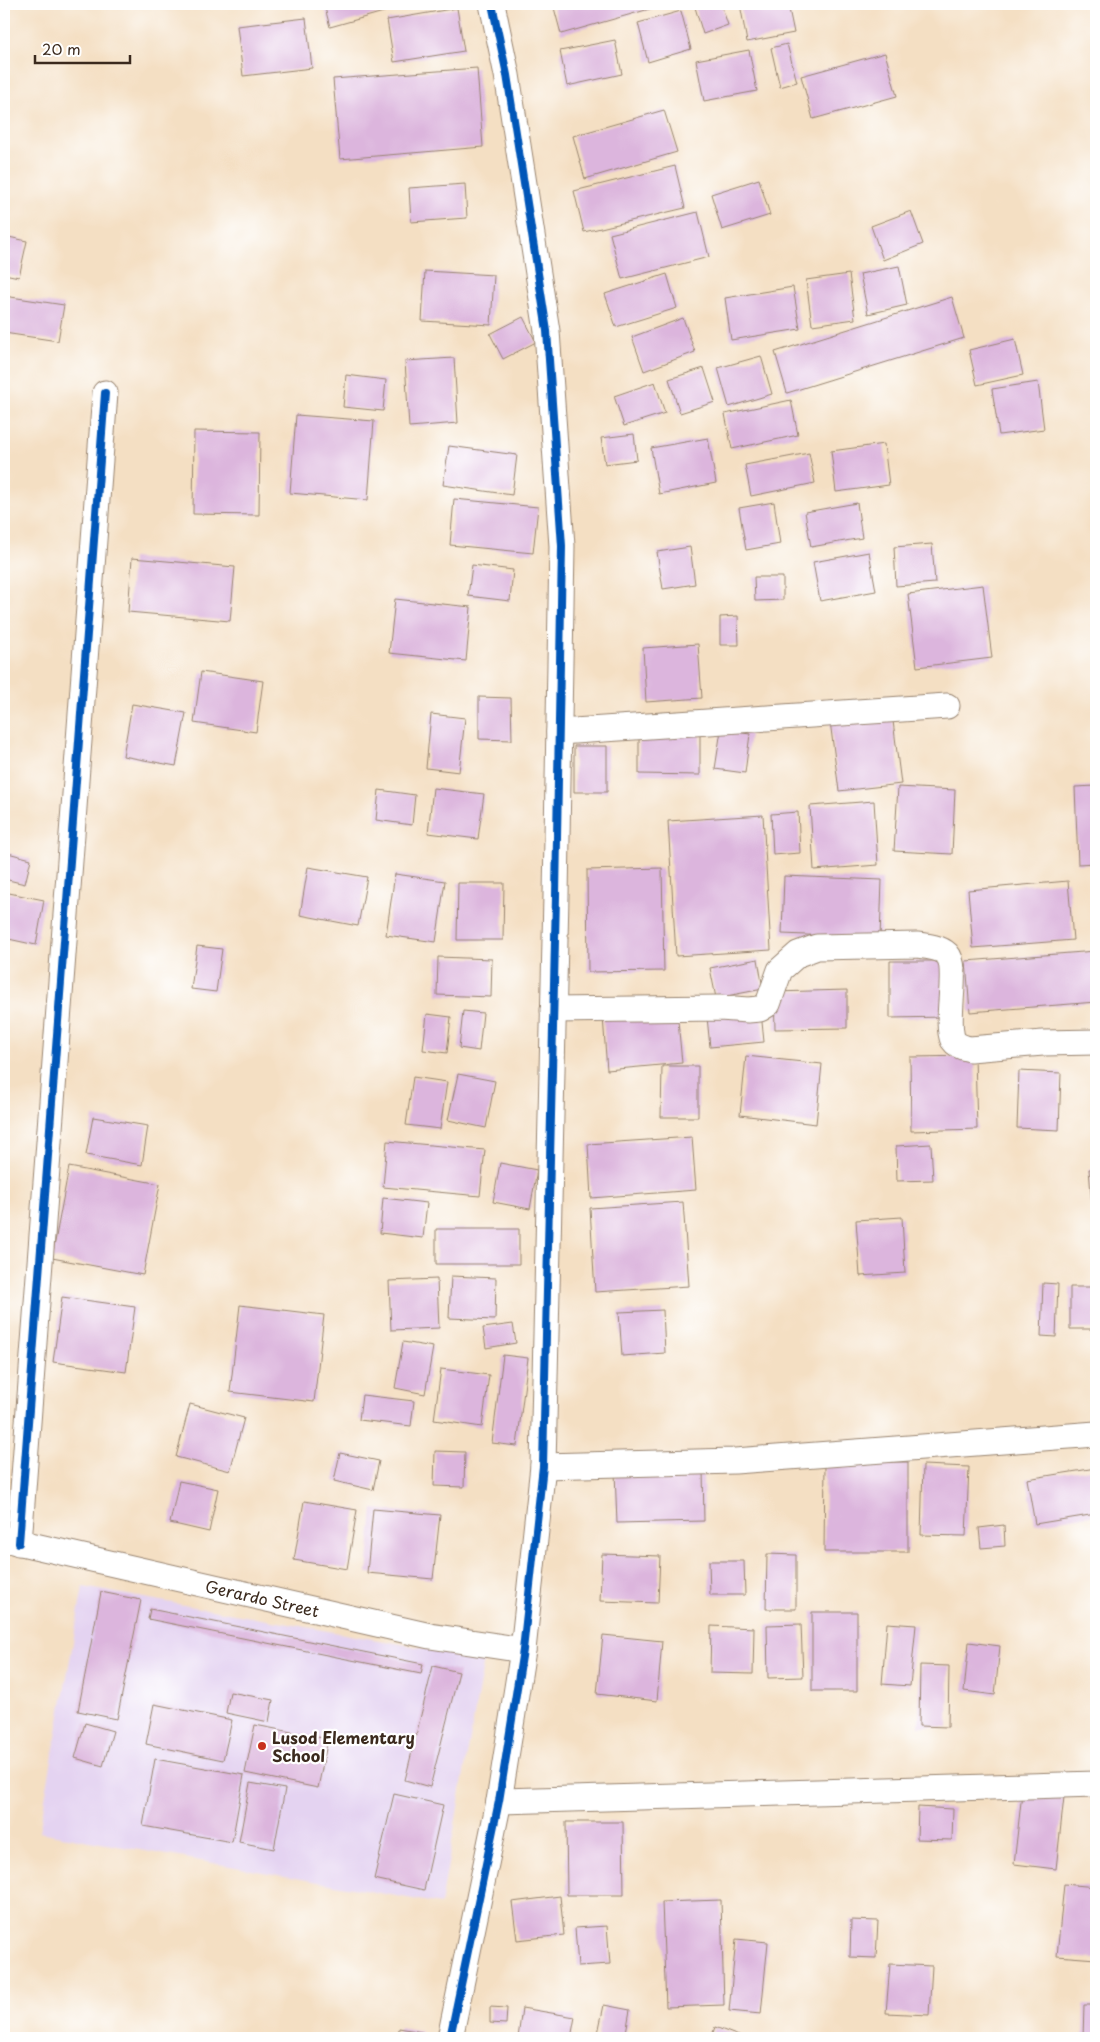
<svg xmlns="http://www.w3.org/2000/svg" width="1100" height="2042" font-family="'Playpen Sans',sans-serif">
  <rect width="100%" height="100%" fill="#fff"/>
  <filter id="ink" filterUnits="userSpaceOnUse"><feTurbulence type="fractalNoise" baseFrequency=".02" numOctaves="2"/><feDisplacementMap in="SourceGraphic" scale="10" xChannelSelector="R" yChannelSelector="G"/><feConvolveMatrix kernelMatrix="1 2 1 2 8 2 1 2 1" color-interpolation-filters="sRGB"/></filter>
  <filter id="wash" filterUnits="userSpaceOnUse"><feTurbulence type="fractalNoise" baseFrequency=".0096" numOctaves="4" result="noise"/><feDisplacementMap in="SourceGraphic" scale="20" xChannelSelector="R" yChannelSelector="G"/><feGaussianBlur stdDeviation="1.12" result="paint"/><feColorMatrix in="noise" values="0 0 0 0 0 0 0 0 0 0 0 0 0 0 0 0 0 1.4 0 .05"/><feComposite in="paint" operator="in"/></filter>
  <g filter="url(#wash)">
    <rect width="100%" height="100%" fill="#f4dfc3"/>
    <path fill="#e4d3f1" d="M83,1587l401,72 -43,245 -402,-72z"/>
    <g id="blocks">
      <path fill="#dcb5dd" d="M324,4h88l-82,23z
        M553,4h99l1,4 -92,26z
        M694,4h27l7,21 -25,9z
        M740,4h48l6,29 -47,9z
        M457,8l7,43 -70,11 -7,-42z
        M681,11l10,38 -43,13 -10,-39z
        M306,18l6,50 -69,8 -6,-50z
        M615,40l7,34 -55,12 -7,-35z
        M787,44l10,38 -17,5 -9,-39z
        M749,50l8,41 -53,10 -8,-41z
        M885,53l12,43 -84,23 -12,-43z
        M477,68l6,79 -143,12 -7,-80z
        M664,110l13,42 -92,27 -12,-43z
        M675,166l10,42 -101,24 -10,-41z
        M759,179l11,36 -48,15 -11,-36z
        M465,184l2,34 -56,4 -2,-34z
        M911,211l12,33 -40,16 -12,-34z
        M698,212l11,45 -87,22 -12,-45z
        M4,236l23,5 -8,36 -15,-3z
        M899,266l8,39 -39,9 -8,-40z
        M425,271l69,4 -3,50 -69,-4z
        M667,274l10,34 -61,19 -11,-33z
        M849,274l6,45 -43,6 -6,-45z
        M793,287l7,42 -69,11 -6,-42z
        M4,296l60,9 -6,36 -54,-8z
        M952,297l12,41 -177,55 -12,-41z
        M523,317l13,25 -33,17 -13,-25z
        M683,318l12,34 -51,19 -12,-34z
        M1015,339l8,36 -46,10 -8,-35z
        M761,356l11,38 -43,13 -11,-39z
        M454,358l4,65 -49,4 -4,-66z
        M704,368l11,34 -35,11 -11,-34z
        M346,375l40,5 -3,31 -40,-4z
        M655,382l10,31 -41,13 -10,-30z
        M1038,382l6,47 -45,6 -7,-46z
        M791,400l7,35 -66,14 -7,-35z
        M296,415l78,6 -6,79 -78,-7z
        M194,431l66,1 -1,83 -66,-1z
        M634,434l3,26 -32,4 -4,-26z
        M708,438l8,45 -57,11 -8,-46z
        M884,444l5,41 -53,7 -5,-41z
        M449,446l68,9 -5,40 -69,-10z
        M809,453l6,30 -64,13 -6,-31z
        M454,499l84,8 -5,46 -83,-8z
        M774,502l6,42 -34,6 -7,-42z
        M857,503l5,35 -51,9 -6,-35z
        M932,544l3,39 -39,3 -2,-39z
        M690,547l5,37 -32,5 -6,-37z
        M869,552l7,39 -56,10 -7,-39z
        M132,558l103,9 -5,54 -102,-9z
        M472,565l41,5 -3,31 -42,-5z
        M754,577h29v23l-28,1z
        M983,585l9,73 -75,9 -9,-73z
        M395,599l76,8 -5,54 -77,-8z
        M738,616l1,29h-19v-28z
        M698,644l4,54 -56,4 -3,-54z
        M201,672l62,9 -7,51 -62,-9z
        M479,697l32,1 1,42 -33,-1z
        M132,704l54,9 -10,53 -53,-10z
        M892,713l9,71 -62,7 -9,-70z
        M431,714l34,4 -6,54 -33,-4z
        M721,730l29,4 -5,39 -30,-4z
        M639,731h61v44l-61,-1z
        M574,746h33v46h-33z
        M1096,786v77l-18,1 -3,-77z
        M898,787l57,3 -3,64 -58,-3z
        M433,788l51,6 -6,45 -50,-6z
        M379,790l36,5 -3,30 -36,-5z
        M874,801l4,64 -64,5 -4,-64z
        M798,812l2,41 -27,2 -2,-41z
        M763,815l8,135 -95,6 -8,-135z
        M4,852l27,7 -6,25 -21,-5z
        M308,867l59,10 -9,49 -58,-11z
        M662,868l2,103 -76,1 -1,-102z
        M395,874l50,7 -9,61 -50,-7z
        M784,876l98,4 -2,58 -98,-4z
        M1068,881l5,59 -100,8 -5,-58z
        M458,883h46l-1,57h-46z
        M4,892l40,8 -8,45 -32,-7z
        M197,946l25,3 -6,43 -25,-3z
        M1096,951v51l-126,10 -4,-51z
        M438,957l54,2 -1,38 -54,-2z
        M758,959l5,30 -47,9 -6,-30z
        M890,961h56v56l-56,1z
        M847,990v38l-72,1 -1,-37z
        M677,1010l5,53 -75,7 -4,-53z
        M463,1011l20,2 -4,38 -20,-3z
        M761,1012l3,30 -54,5 -3,-30z
        M427,1014l24,3 -4,36 -24,-3z
        M746,1056l76,8 -6,60 -76,-9z
        M975,1056l2,73 -66,2 -1,-74z
        M662,1066h36v51h-37z
        M1019,1071l42,2 -2,57 -42,-2z
        M458,1074l37,7 -9,47 -38,-8z
        M413,1077l34,5 -7,47 -34,-4z
        M93,1117l55,9 -6,39 -56,-10z
        M692,1137l4,53 -105,8 -3,-54z
        M387,1141l98,9 -5,46 -97,-9z
        M931,1144l2,36 -36,1 -1,-35z
        M500,1163l37,7 -7,39 -37,-7z
        M69,1167l91,17 -17,91 -91,-17z
        M1089,1169h7v61l-2,1z
        M383,1198l44,5 -4,35 -43,-5z
        M683,1202l6,84 -94,6 -5,-84z
        M902,1217l3,56 -45,3 -4,-56z
        M436,1229h83v35h-83z
        M451,1276l45,2 -1,42 -46,-2z
        M437,1279l2,49 -48,2 -2,-49z
        M1043,1283l15,1 -2,53 -15,-1z
        M1070,1287h25v42h-25z
        M62,1297l73,10 -9,65 -73,-10z
        M240,1305l84,10 -10,87 -84,-10z
        M663,1310l2,43 -43,3 -3,-44z
        M513,1324l3,19 -30,5 -3,-20z
        M403,1342l30,5 -8,47 -30,-6z
        M503,1355l25,3 -11,88 -25,-3z
        M441,1369l48,6 -7,52 -48,-7z
        M362,1395l52,6 -3,25 -52,-6z
        M190,1404l54,14 -14,53 -54,-14z
        M435,1451l30,1 -1,35 -30,-1z
        M340,1453l39,8 -6,29 -39,-9z
        M825,1462h83v90h-84z
        M923,1465l46,2 -3,69 -45,-1z
        M1096,1468v46l-61,10 -8,-45z
        M703,1470l1,51 -87,2 -2,-51z
        M179,1481l39,8 -9,43 -39,-9z
        M304,1501l53,9 -10,59 -53,-9z
        M373,1509l67,6 -7,64 -66,-6z
        M1004,1525l1,21 -24,2 -2,-20z
        M602,1554l58,2 -2,47 -58,-2z
        M767,1554l29,1v54h-30z
        M709,1561h35l1,34h-35z
        M101,1592l40,8 -24,119 -39,-8z
        M150,1609l273,55 -2,10 -273,-55z
        M812,1612h45v79h-45z
        M887,1623l29,2 -6,61 -28,-2z
        M801,1624l2,53 -35,1 -1,-53z
        M711,1626l43,2 -1,46 -43,-1z
        M603,1635l59,6 -5,60 -60,-7z
        M969,1642l31,4 -5,49 -31,-4z
        M920,1665l29,1 -1,61 -29,-1z
        M433,1666l26,6 -29,115 -25,-7z
        M230,1692l43,8 -4,22 -43,-9z
        M154,1704l78,16 -9,40 -77,-16z
        M85,1723l28,8 -10,35 -28,-8z
        M255,1725l73,14 -10,49 -73,-15z
        M155,1759l89,16 -12,67 -89,-16z
        M250,1783l35,6 -11,60 -35,-7z
        M1022,1793l42,4 -8,72 -42,-5z
        M394,1794l49,11 -19,85 -50,-11z
        M918,1807l35,2 -1,31 -35,-1z
        M566,1822h57l1,73h-57z
        M1064,1884l32,3v72l-39,-3z
        M560,1896l4,39 -47,5 -5,-38z
        M721,1900l3,105 -58,2 -4,-105z
        M851,1920l27,1 -2,37 -26,-1z
        M607,1926l3,38 -32,2 -3,-38z
        M736,1939l32,3 -7,72 -32,-3z
        M890,1964l42,2 -3,49 -43,-2z
        M604,2005l26,5 -5,28h-28z
        M1084,2005h12v33h-13z
        M490,2007l17,1 -1,16 -16,-1z
        M522,2008l53,9 -4,21h-53z
        M715,2027l29,11h-33z
        M399,2028l23,4 -1,6h-23z"/>
    </g>
  </g>
  <g filter="url(#ink)">
    <use href="#blocks" fill-opacity="0" stroke="#988470" stroke-width="1"/>
    <g fill="none" stroke-linecap="round" stroke-linejoin="round">
      <g stroke="#988470" stroke-width="27">
        <g id="minor">
          <path d="M559,732l388,-26"/>
          <path d="M553,1010l167,-2 28,2 12,-1 8,-5 12,-34 18,-16 19,-7 100,-2c9,1 23,2 30,9 13,14 -3,66 6,86 4,6 11,8 17,9l73,-6 53,-1"/>
          <path d="M543,1466l192,-5 361,-27"/>
          <path id="s1" d="M4,1539l426,97 93,14"/>
          <path d="M19,1543l86,-1150"/>
          <path d="M499,1801l597,-17"/>
          <path d="M450,2038l49,-237 24,-151 20,-184 13,-570 6,-350 -15,-215 -40,-256 -15,-71"/>
        </g>
      </g>
      <use href="#minor" stroke="#fff" stroke-width="25"/>
      <g stroke="#fff" stroke-width="11">
        <path id="cycleway" d="M19,1543l86,-1150
          M450,2038l49,-237 24,-151 20,-184 13,-570 6,-350 -15,-215 -40,-256 -15,-71"/>
      </g>
      <use href="#cycleway" stroke="#0057b8" stroke-width="8"/>
    </g>
  </g>
  <circle fill="#c8321e" stroke="#fff" stroke-width="2" cx="262" cy="1746" r="5"/>
  <g text-anchor="middle" dominant-baseline="central" stroke-width="4.5" stroke-linejoin="round" paint-order="stroke">
    <g font-size="16" fill="#3b2a1e" stroke="#fff">
      <text stroke="none"><textPath href="#s1" startOffset="265">Gerardo Street</textPath></text>
    </g>
    <g font-size="16" font-weight="bold" fill="#3b2a1e" stroke="#fff" text-anchor="start">
      <text x="272" y="1737">Lusod Elementary<tspan x="272" dy="18">School</tspan></text>
    </g>
  </g>
  <rect width="1100" height="2042" fill="none" stroke="#fff" stroke-width="20"/>
  <path d="M35 55v8h95v-8" fill="none" stroke="#3b2a1e" stroke-width="2.5"/>
  <text x="42" y="55" font-size="15" fill="#3b2a1e" stroke="#ffffff" stroke-width="4" paint-order="stroke">20 m</text>
</svg>
